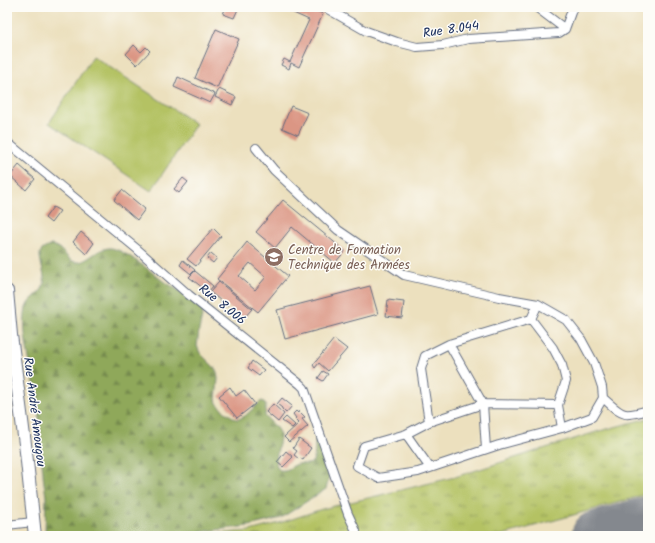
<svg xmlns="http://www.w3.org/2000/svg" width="655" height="543" font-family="Kalam,sans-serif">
  <defs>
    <pattern id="grass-tufts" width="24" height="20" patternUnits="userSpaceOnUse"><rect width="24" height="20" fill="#b4c264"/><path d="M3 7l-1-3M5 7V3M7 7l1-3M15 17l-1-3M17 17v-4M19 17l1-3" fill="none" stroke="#929e56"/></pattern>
    <pattern id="forest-firs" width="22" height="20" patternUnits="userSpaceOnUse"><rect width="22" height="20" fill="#8fa85a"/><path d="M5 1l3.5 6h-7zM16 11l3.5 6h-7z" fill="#74894e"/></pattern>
  </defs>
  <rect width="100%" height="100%" fill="#fdfcf7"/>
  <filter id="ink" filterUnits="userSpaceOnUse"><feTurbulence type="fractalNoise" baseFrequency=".025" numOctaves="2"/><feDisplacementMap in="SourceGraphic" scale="8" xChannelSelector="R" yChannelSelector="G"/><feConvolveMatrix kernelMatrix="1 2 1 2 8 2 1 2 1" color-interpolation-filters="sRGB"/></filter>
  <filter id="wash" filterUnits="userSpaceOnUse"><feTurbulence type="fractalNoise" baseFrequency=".012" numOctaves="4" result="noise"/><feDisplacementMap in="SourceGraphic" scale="16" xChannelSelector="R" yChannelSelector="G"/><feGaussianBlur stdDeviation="0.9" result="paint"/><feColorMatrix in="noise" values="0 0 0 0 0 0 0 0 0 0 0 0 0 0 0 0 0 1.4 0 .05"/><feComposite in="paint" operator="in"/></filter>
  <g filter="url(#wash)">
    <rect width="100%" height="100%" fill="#ece0be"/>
    <path fill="url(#grass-tufts)" stroke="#687861" d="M648,418v76l-149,42h-319l70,-5 33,-9 39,-13 133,-32 141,-45z"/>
    <path fill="url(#forest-firs)" stroke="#556c5c" d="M51,245c12,1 15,16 25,17 10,2 21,-14 33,-14 13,-1 42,24 54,33 7,4 14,8 21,13 6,4 12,10 19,15v3l-4,18 -2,16 3,7 13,13 4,6 1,7 -2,20 1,4 8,9 11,7h3l6,-3 15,-14 2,-1 2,1 2,3 -1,11c5,5 13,12 15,19 1,7 -11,38 4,35 5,0 9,-5 14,-6 4,-1 11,2 14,-2 5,-6 1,-21 5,-27l15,32 -6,22 -45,29 -32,8 -83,10h-121c0,-13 1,-26 1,-39 -1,-9 -3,-17 -3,-25 -2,-14 -2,-28 -3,-42 -1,-14 -3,-28 -5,-42 -4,-24 -13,-51 -10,-75 1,-16 17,-17 19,-29 2,-9 -7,-28 -3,-33 3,-3 7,-4 10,-6z"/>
    <path fill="#b4c264" stroke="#687861" d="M93,56l103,68 -45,67 -102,-68z"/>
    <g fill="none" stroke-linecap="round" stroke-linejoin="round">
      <path stroke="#84888e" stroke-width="50" d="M596,536l52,-15"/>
    </g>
    <g id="blocks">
      <path fill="#db9684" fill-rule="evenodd" d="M226,7h13l-5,11 -11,-4z
        M280,7h28l15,7 -24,53 -8,-4 -2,6 -8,-4 3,-6 6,3 19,-42z
        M216,29l23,10 -22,49 -22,-10z
        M134,45l7,7 5,-5 4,4 -13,14 -11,-11z
        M178,77l37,17 -5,9 -36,-16z
        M219,89l17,8 -4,8 -17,-8z
        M291,106l17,7 -10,22 -16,-7z
        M19,165l16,14 -9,11 -16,-14z
        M183,178l5,4 -9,11 -5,-4z
        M122,190l23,19 -8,11 -23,-20z
        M283,200l62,51 -10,12 -43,-36 -17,21 -19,-16z
        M53,207l7,4 -9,12 -6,-5z
        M213,228l8,8 -25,30 -9,-7z
        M81,232l13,11 -8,11 -13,-12z
        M247,242l41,34 -30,36 -41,-33zM250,263l16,14 -11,13 -16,-14z
        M211,253l6,5 -4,5 -6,-5z
        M183,260l12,10 -4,4 -11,-9z
        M195,271l18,15 -5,6 -19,-15z
        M219,282l33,27 -9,10 -33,-27z
        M370,286l8,28 -93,25 -8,-29z
        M388,300l16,2 -2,16 -16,-2z
        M334,339l13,10 -19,22 -9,-8 -4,5 -2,-3z
        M252,361l12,9 -5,6 -11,-8z
        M323,371l5,3 -5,7 -5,-3z
        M230,387l6,9 8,-6 11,14 -18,14 -18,-22z
        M282,398l10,8 -6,7 -4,-4v-1l-5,-4z
        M273,404l11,10 -6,8 -12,-10z
        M296,411l2,2 1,-2 6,6 -3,2 6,7 -19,16 -5,-5 15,-14 -4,-4 1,-1 -3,-4z
        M286,417l9,8 -3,3 -10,-7z
        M299,439l12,9 -8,12 -3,-2 -1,1 -5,-4 3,-4 -4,-3z
        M286,451l7,6 -10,10 -6,-5z"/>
    </g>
  </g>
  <g filter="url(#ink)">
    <use href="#blocks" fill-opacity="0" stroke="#646d80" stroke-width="1"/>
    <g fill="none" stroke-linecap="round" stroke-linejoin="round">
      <g stroke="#646d80" stroke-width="10">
        <path id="street" d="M324,7l42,24 31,11 20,5 26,-2 25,-6 91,-6 6,-4 8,-22
          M536,7l29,22
          M7,142l130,107 52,46 111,89 4,4 44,126 8,17
          M256,148l18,22 64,60 66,45 95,22 39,7
          M538,304l28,16 15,19 13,24 8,24 1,11 -11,19 -30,11 -63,17 -81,27 -40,6 -21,-12 7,-20 42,-12 23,-12 -8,-53 4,-13 24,-12 82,-25z
          M449,344l34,60 3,45
          M603,398c20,17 18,20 45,12
          M558,405l4,23
          M429,422l54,-18 75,1 8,-24 -4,-16 -9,-17 -22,-29
          M406,434l24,34
          M7,525l26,-3"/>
      </g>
      <g stroke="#646d80" stroke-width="14">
        <path id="primary" d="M7,291l4,44 15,117 9,84"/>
      </g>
      <use href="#street" stroke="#fff" stroke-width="8"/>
      <use href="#primary" stroke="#fff" stroke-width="12"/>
    </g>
  </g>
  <defs>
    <g id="school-disc" transform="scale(1)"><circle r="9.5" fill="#8d6e63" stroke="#fdfcf7"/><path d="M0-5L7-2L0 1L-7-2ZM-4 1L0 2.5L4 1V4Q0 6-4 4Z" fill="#fff"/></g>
  </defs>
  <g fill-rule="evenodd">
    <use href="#school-disc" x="274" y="257"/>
  </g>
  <g text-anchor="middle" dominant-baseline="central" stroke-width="3" stroke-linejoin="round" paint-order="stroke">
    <g font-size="13" fill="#1b2f5e" stroke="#fdfcf7">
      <text transform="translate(451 30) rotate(-8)">Rue 8.044</text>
      <text transform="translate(222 305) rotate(39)">Rue 8.006</text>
      <text transform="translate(34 412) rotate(83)">Rue André Amougou</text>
    </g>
    <g font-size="13" fill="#785e54" stroke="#fdfcf7" text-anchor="start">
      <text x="288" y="250">Centre de Formation<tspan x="288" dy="15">Technique des Armées</tspan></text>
    </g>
  </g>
  <rect width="655" height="543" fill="none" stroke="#fdfcf7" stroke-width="24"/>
</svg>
